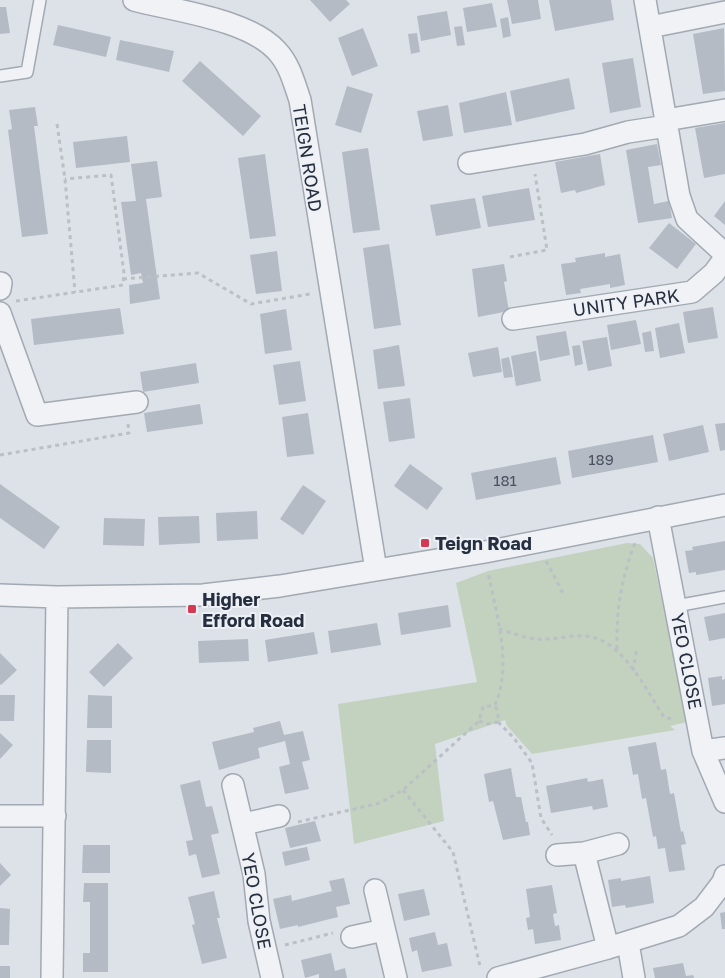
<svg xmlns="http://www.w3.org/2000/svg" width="725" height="978" font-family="'Golos Text',sans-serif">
  <rect width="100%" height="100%" fill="#dde2e8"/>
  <path fill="#c3d2be" d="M627,543l13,1 13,14 34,164 -17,4 5,4 -143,24 -25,-28 -2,-6 -70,24 9,77 -90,23 -16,-140 139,-22 -21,-99 32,-12z"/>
  <path fill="#b4bbc5" d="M310,0h36l4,4 -20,18z
    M507,0h31l3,19 -29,5z
    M549,0h62l3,20 -59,11z
    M492,3l5,24 -30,5 -4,-24z
    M0,7h6l4,26 -10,1z
    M447,11l4,24 -30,6 -4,-25z
    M508,17l3,19 -8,2 -3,-19z
    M58,25l53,12 -5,20 -53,-12z
    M462,26l3,19 -8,1 -3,-19z
    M363,28l15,38 -26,10 -14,-38z
    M724,28l1,63 -22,3 -10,-60z
    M417,33l3,19 -9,2 -3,-20z
    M120,40l54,11 -5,21 -53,-12z
    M633,58l8,49 -31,6 -8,-50z
    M200,61l61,55 -18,20 -61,-55z
    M569,78l6,31 -59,13 -6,-31z
    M347,86l26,8 -12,39 -26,-8z
    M506,92l6,33 -48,8 -5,-30z
    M448,105l5,31 -30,5 -6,-30z
    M35,107l3,19h-4l14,108 -26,3 -14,-107 4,-1 -3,-19z
    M725,123v51l-21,4 -9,-50z
    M127,136l3,26 -54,6 -3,-26z
    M657,144l4,21 -13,2 6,37 15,-3 3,17 -34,5 -12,-73z
    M368,148l12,82 -27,3 -11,-81z
    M265,154l11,82 -26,3 -12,-81z
    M600,154l5,31 -29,8 -1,-3 -14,3 -6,-31z
    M157,161l5,36 -16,2 14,100 -30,5 -1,-19 14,-2 -2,-10 -10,2 -10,-73 15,-1 -5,-37z
    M529,188l6,32 -47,7 -6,-31z
    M475,198l6,30 -45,8 -6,-31z
    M725,201v24l-11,-9z
    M669,223l27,21 -19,25 -28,-21z
    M389,244l12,81 -27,4 -11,-81z
    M277,251l5,40 -26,3 -6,-39z
    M605,253v4l15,-3 5,31 -15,3v-4l-30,5 1,4 -15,2 -5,-31 15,-2 -1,-4z
    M504,264l3,17 -3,1 5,29 -31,6 -6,-48z
    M713,307l5,31 -30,5 -5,-31z
    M120,308l4,26 -90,11 -3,-26z
    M286,309l6,41 -27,4 -5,-40z
    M636,320l5,24 -30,6 -4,-25z
    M679,323l6,30 -25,5 -5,-30z
    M566,331l4,24 -30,6 -4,-25z
    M651,331l3,20 -9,1 -3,-19z
    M607,337l5,29 -24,5 -6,-30z
    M399,345l6,41 -27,3 -5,-39z
    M580,345l3,19 -8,2 -3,-20z
    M498,347l4,25 -29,5 -5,-24z
    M536,351l5,30 -25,5 -5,-30z
    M509,357l4,20 -9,1 -3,-19z
    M300,361l6,40 -27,4 -6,-40z
    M196,363l3,20 -56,9 -3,-20z
    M410,398l5,40 -26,4 -6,-40z
    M200,404l3,20 -56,8 -3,-19z
    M308,413l6,41 -27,3 -5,-40z
    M725,423v27l-5,1 -5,-27z
    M703,425l6,27 -40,9 -6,-27z
    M653,435l5,27 -86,16 -4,-27z
    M556,457l5,27 -85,16 -5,-27z
    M410,464l33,24 -16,22 -33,-24z
    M0,484l60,43 -16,22 -44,-31z
    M303,485l23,16 -23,34 -23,-16z
    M257,511l1,28 -41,2 -1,-28z
    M199,516l1,27 -41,2 -1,-28z
    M104,518l41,1 -1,27 -41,-1z
    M725,541v29l-29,5v-3l-7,1 -4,-22 8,-1 -1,-3z
    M448,605l3,22 -50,8 -3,-22z
    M725,613v25l-16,3 -5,-24z
    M377,623l4,22 -50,8 -3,-22z
    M314,632l4,22 -50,8 -3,-22z
    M248,639l1,22 -50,2 -1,-22z
    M118,643l15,15 -29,29 -15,-15z
    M0,653l17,17 -16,15 -1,-1z
    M722,676v4l3,-1v25l-13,2 -4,-28z
    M0,695h15l-1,26h-14z
    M88,695l24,1v32h-25z
    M280,721l4,14 19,-4 7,29 -8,2 7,27 -24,5 -6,-27 11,-3 -5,-23 -27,7 2,10 -41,12 -7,-28 42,-10 -1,-4z
    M0,733l13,12 -13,14z
    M87,740h24v33l-25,-1z
    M656,742l5,28 5,-1 4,25 4,-1 7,39 2,-1 3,13 -5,1 4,25 -16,2 -4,-24 -7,1 -2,-13 -3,1 -7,-39 -4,1 -4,-25 -5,1 -5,-28z
    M511,768l5,29h5l5,25h2l2,13 -27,5 -10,-39 -4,1 -5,-28z
    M587,778l1,4 15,-3 5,28 -15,3 -1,-4 -41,7 -5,-27z
    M200,780l6,27 6,-1 7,27 -8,2 9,39 -18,4 -6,-24 -7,2 -3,-15 7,-1 -13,-55z
    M315,821l6,20 -31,7 -5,-20z
    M83,845h27v28h-28z
    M307,847l3,13 -25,6 -3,-14z
    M0,863l11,12 -11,11z
    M650,876l4,27 -28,5 -1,-3 -13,2 -4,-27 13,-2v3z
    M344,878l6,26 -14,3 2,10 -40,10v-2l-18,4 -7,-30 18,-4 1,6 40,-10 -3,-10z
    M84,883h24v89h-25v-19h7v-51h-7z
    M552,885l5,28 -4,1 2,12 4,-1 2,15 -26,4 -2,-15 -5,1 -2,-12 4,-1 -4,-28z
    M424,889l6,26 -26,6 -6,-27z
    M214,891l6,27h-3l10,40 -25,6 -10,-39 3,-1 -7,-27z
    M0,908l10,1 -1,36h-9z
    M725,912v17h-3l-2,-16z
    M435,932l3,13 9,-2 5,23 -30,6 -5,-22 -5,2 -3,-14z
    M331,953l4,18 10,-3 2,10h-28v-4l-14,4 -4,-18z
    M683,963l3,13 7,-1 1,3h-39l-2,-10z
    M0,966h10v12h-10z"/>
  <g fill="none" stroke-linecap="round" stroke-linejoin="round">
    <g stroke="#a2a9b2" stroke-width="14">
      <path id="lane" d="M0,76l27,-4 13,-72
        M676,606l49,-9"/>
    </g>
    <g stroke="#a2a9b2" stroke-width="24">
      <path id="street" d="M134,0c41,11 114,19 143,51 13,14 17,32 23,49l76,470
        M645,0l34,196 8,23 38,35
        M650,27l75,-15
        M666,120l59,-10
        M469,163l116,-19 43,-12 39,-6
        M0,289l1,-6
        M0,313l37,102 100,-13
        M513,319l179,-27 22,-19 11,-15
        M658,517l45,234 22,51
        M0,595l57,2 146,-2 77,-9 205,-34 240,-47
        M703,751l22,-3
        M233,785l21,89 5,47 13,57
        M0,816h55
        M244,824l35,-8
        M584,853l24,95
        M557,855l27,-2 34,-9
        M375,890l21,88
        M352,937l32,-7
        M628,943l6,35
        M52,978l5,-381
        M498,978l110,-30 71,-22 25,-19 19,-25 2,-6"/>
    </g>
    <path stroke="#bbbfc6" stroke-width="3" stroke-dasharray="4 4" stroke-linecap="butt" d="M57,124l8,55 10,113
      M510,257l37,-7 -12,-76
      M123,279l75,-6 53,31 59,-10
      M16,301l107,-16 1,-12 -13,-98 -46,4
      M0,455l129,-22 -1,-9
      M546,561l17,32
      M499,629c11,3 25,9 37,10 19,2 43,-8 62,0 30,12 49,52 66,78l11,3
      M617,649c-1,-38 4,-70 18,-106
      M633,671l4,-24
      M479,721l8,3 11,-2v-9l-3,-8
      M498,722l15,15 19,26 9,55 11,17
      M403,790l50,62 27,114
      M298,822l82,-19 23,-13 76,-69 4,-14 12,-2c18,-41 1,-91 -7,-133
      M285,945l48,-12"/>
    <use href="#lane" stroke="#f0f2f6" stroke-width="11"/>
    <use href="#street" stroke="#f0f2f6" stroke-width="21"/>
  </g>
  <g fill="#d53a53" stroke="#edf0f5" stroke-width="2">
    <rect x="420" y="538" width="10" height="10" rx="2.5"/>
    <rect x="187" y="604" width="10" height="10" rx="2.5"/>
  </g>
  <g text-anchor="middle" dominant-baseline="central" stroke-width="4" stroke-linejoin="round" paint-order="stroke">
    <g font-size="15" fill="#4a5260">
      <text x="601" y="459">189</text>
      <text x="505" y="480">181</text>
    </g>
    <g font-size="18" fill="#262f3f" stroke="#edf0f5">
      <text transform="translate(308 158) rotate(81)">TEIGN ROAD</text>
      <text transform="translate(626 302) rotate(-8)">UNITY PARK</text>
      <text transform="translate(687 661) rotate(79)">YEO CLOSE</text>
      <text transform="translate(257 901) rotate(80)">YEO CLOSE</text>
    </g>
    <g font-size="18" font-weight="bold" fill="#262f3f" stroke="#edf0f5" text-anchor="start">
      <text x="435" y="543">Teign Road</text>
      <text x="202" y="599">Higher<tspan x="202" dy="21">Efford Road</tspan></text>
    </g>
  </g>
</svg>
